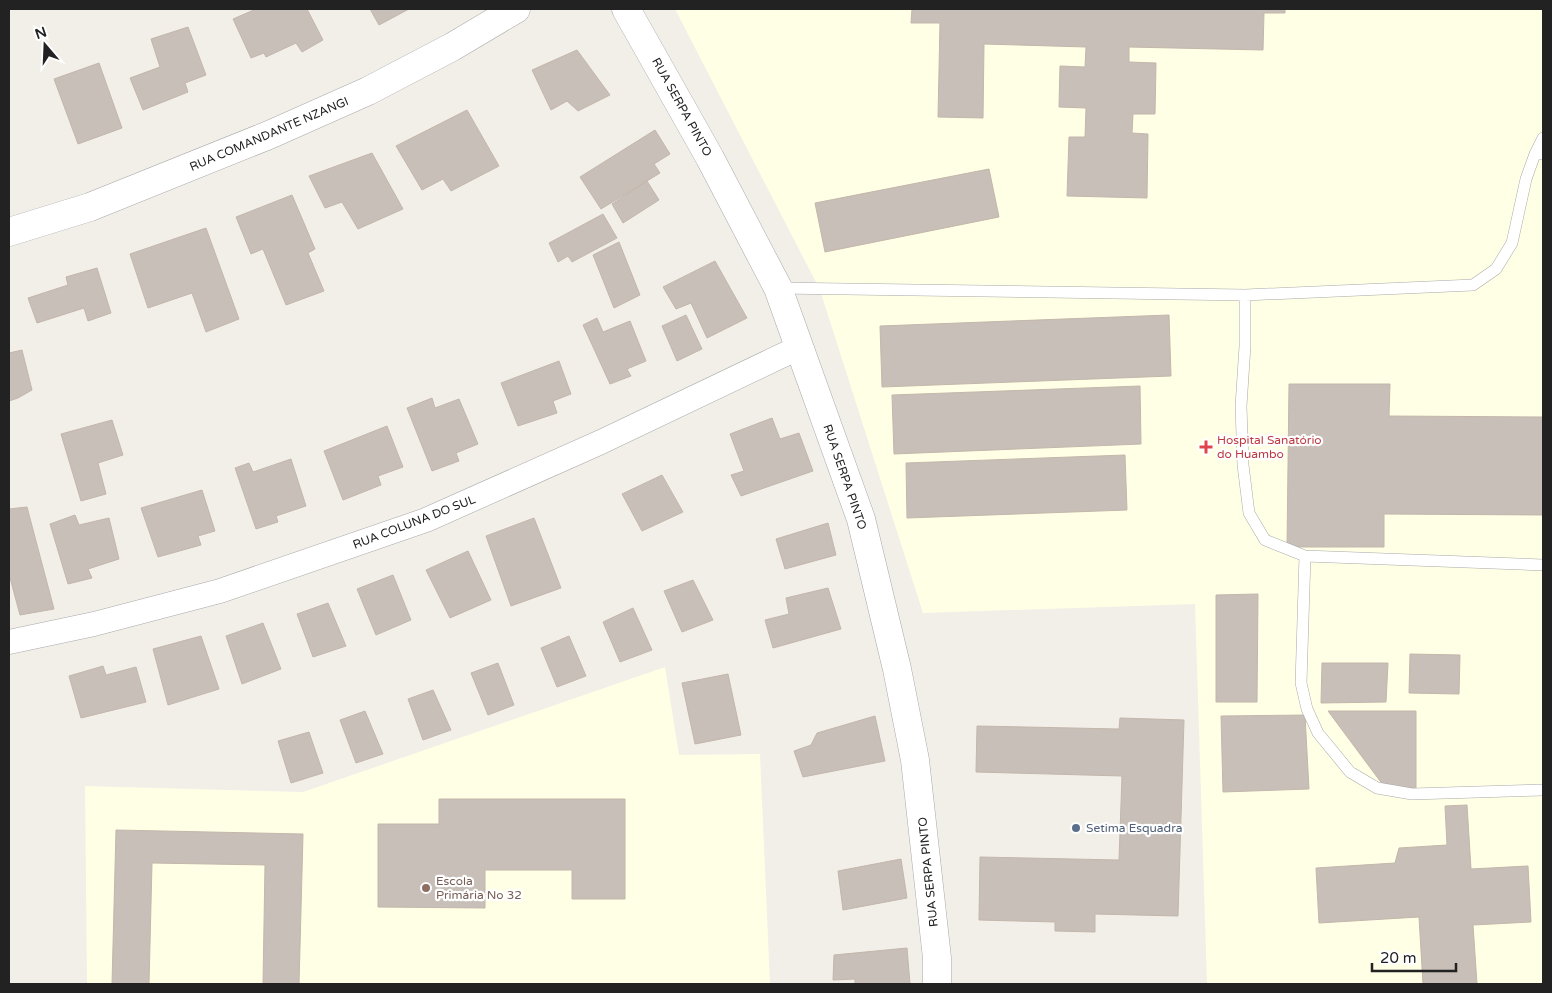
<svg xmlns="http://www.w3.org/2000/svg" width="1552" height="993" font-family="'Varela Round',sans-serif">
  <rect width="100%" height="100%" fill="#f2efe9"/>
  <path fill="#ffffe5" d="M675,9h868v975h-336l-12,-380 -272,9 -103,-323z
    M665,667l14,88 81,-1 10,230h-683l-2,-198 218,6z"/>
  <path fill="#c7bfb8" stroke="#c4b6ab" d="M256,9h51l16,31 -21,12 -6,-9 -30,14 -2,-4 -13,5 -18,-39z
    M370,9h39l-30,16z
    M912,9h373v4h-21l-1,37 -134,-3v15l27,1 -1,51h-22l-1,19 16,1 -1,64 -80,-2 2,-59h16l1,-29 -27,-1 1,-41 25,1 1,-20 -102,-3 -1,74 -45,-1 2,-94h-29z
    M188,27l18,48 -21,8 3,9 -45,18 -13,-32 30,-11 -9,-28z
    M577,50l33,45 -32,16 -11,-10 -16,9 -19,-40z
    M99,63l23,65 -44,16 -24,-65z
    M467,110l32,56 -48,25 -8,-12 -21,11 -26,-44z
    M655,130l15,24 -16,10 6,9 -59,36 -21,-32z
    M372,153l31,56 -45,20 -16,-27 -17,6 -16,-32z
    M989,169l10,48 -174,35 -10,-49z
    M647,181l12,19 -36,23 -11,-19z
    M292,195l23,54 -7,4 16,38 -38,14 -23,-56 -12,5 -15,-37z
    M603,214l14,24 -45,24 -4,-6 -10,6 -9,-19z
    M206,228l33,91 -33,13 -14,-39 -44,15 -18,-54z
    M619,242l21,53 -26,13 -21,-53z
    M715,261l32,57 -40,20 -16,-35 -15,6 -13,-22z
    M97,268l14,45 -23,8 -4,-13 -47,15 -9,-25 40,-13 -2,-8z
    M686,315l16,34 -25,12 -15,-35z
    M1169,315l2,61 -289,11 -2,-61z
    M597,318l6,14 27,-11 16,40 -19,8 4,7 -21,8 -27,-59z
    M22,350l10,40 -14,8 -9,3v-48z
    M559,361l12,33 -18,7 4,12 -39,13 -17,-43z
    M1289,384h101l-1,32 154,1v98l-159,-1v33h-97z
    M1140,386l1,58 -247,10 -2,-59z
    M432,398l3,10 24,-9 19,45 -22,9 3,8 -27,10 -25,-63z
    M772,418l8,21 19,-6 14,38 -72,25 -10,-21 13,-4 -14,-37z
    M112,420l11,35 -25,8 8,31 -25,7 -20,-67z
    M387,426l16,41 -25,9 3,9 -38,15 -19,-49z
    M1125,455l2,55 -220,8 -1,-55z
    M291,459l15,47 -30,10 2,6 -22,7 -21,-61 14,-5 4,9z
    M662,475l21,37 -41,19 -20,-37z
    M202,490l13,41 -17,5 3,9 -43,12 -17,-49z
    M27,507l27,102 -34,6 -11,-41v-65z
    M75,515l4,10 30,-7 10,41 -31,10 4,9 -24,6 -18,-60z
    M534,518l27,70 -50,18 -25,-70z
    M828,523l8,32 -51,14 -9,-30z
    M468,551l23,49 -41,18 -24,-48z
    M393,575l18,45 -35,15 -19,-46z
    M693,580l20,40 -31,12 -18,-41z
    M828,588l13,41 -68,19 -8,-28 24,-6 -3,-16z
    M1258,594l-1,108h-41v-107z
    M328,603l18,43 -33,11 -16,-43z
    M633,608l19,42 -32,12 -17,-40z
    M263,623l18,46 -39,15 -16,-48z
    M201,636l18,53 -51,16 -15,-56z
    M569,636l17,40 -29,11 -16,-39z
    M1410,654l50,1 -1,39 -50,-1z
    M498,663l16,42 -26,10 -17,-42z
    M1322,663h66l-2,39 -65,1z
    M103,666l3,9 30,-8 10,35 -65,16 -12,-42z
    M728,674l13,61 -46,9 -13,-61z
    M433,690l18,40 -28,10 -15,-41z
    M365,711l18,43 -27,9 -16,-43z
    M1328,711h88v78l-33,-4z
    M1305,715l4,74 -86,3 -2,-76z
    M875,716l10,45 -82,16 -9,-26 17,-6 6,-12z
    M1120,718l64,2 -6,196 -83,-2v18l-40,-1v-9l-76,-2 1,-63 139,3 3,-84 -146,-4 1,-46 142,3z
    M309,732l14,41 -32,10 -13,-42z
    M439,799h186v100h-53v-29h-87v38l-107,-1v-83h61z
    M1467,805l4,64 57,-3 3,56 -58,3 4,59h-54l-4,-67 -100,6 -3,-55 79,-5 4,-15 48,-3 -2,-39z
    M116,830l187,4 -4,150h-36l2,-119 -113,-2 -3,121h-37z
    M901,859l6,39 -64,12 -5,-39z
    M907,948l3,36h-55v-5l-22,1 1,-25z"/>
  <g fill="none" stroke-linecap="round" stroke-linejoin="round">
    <g stroke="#a9a9a9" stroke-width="12">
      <path id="service" d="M1535,154l8,-16
        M1543,154h-8l-9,25 -14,64 -16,26 -23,16 -228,10v51l-4,60 2,59 6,48 16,27 40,16 238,9
        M778,288l467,7
        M1305,556l-4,127 6,26 11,24 32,39 27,16 35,6 131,-4"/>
    </g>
    <g stroke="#a9a9a9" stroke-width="25">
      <path id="minor" d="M9,642l85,-18 126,-33 206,-71 175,-78 199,-95"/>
    </g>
    <g stroke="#a9a9a9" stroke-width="29">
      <path id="tertiary" d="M626,9l84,149 68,130 83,231 36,150 18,91 22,198v26
        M9,232l81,-25 179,-72 99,-44 84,-44 64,-38"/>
    </g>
    <use href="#service" stroke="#fff" stroke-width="11"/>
    <use href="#minor" stroke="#fff" stroke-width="24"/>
    <use href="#tertiary" stroke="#fff" stroke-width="28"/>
  </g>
  <path fill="#e0444e" stroke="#fff" stroke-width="2" d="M1203.5 439.5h5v5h5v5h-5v5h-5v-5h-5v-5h5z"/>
  <circle fill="#5c6f8a" stroke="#fff" stroke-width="2" cx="1076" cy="828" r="5"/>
  <circle fill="#8d6e63" stroke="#fff" stroke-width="2" cx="426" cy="888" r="5"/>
  <g text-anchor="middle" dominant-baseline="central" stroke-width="4.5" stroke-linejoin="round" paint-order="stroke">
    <g font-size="12" fill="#222" stroke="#fff">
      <text transform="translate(682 107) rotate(61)">RUA SERPA PINTO</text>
      <text transform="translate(269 134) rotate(-23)">RUA COMANDANTE NZANGI</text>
      <text transform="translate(845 477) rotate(71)">RUA SERPA PINTO</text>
      <text transform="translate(414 522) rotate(-21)">RUA COLUNA DO SUL</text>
      <text transform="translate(928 872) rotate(-96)">RUA SERPA PINTO</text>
    </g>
    <g font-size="12" fill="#be3a42" stroke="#fff" text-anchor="start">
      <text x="1217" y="440">Hospital Sanatório<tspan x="1217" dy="14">do Huambo</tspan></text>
    </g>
    <g font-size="12" fill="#4e5e75" stroke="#fff" text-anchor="start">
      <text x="1086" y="828">Setima Esquadra</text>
    </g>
    <g font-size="12" fill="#785e54" stroke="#fff" text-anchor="start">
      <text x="436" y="881">Escola<tspan x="436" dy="14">Primária No 32</tspan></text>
    </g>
  </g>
  <rect width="1552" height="993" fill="none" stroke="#222222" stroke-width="20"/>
  <g transform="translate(45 45) rotate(341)" stroke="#ffffff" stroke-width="4" paint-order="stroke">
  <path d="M0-4L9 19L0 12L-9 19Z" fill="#222222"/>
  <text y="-8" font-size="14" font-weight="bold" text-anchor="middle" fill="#222222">N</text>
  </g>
  <path d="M1372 963v8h84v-8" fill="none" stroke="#222222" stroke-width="2.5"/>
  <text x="1380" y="963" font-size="15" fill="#222222" stroke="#ffffff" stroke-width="4" paint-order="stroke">20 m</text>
</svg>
